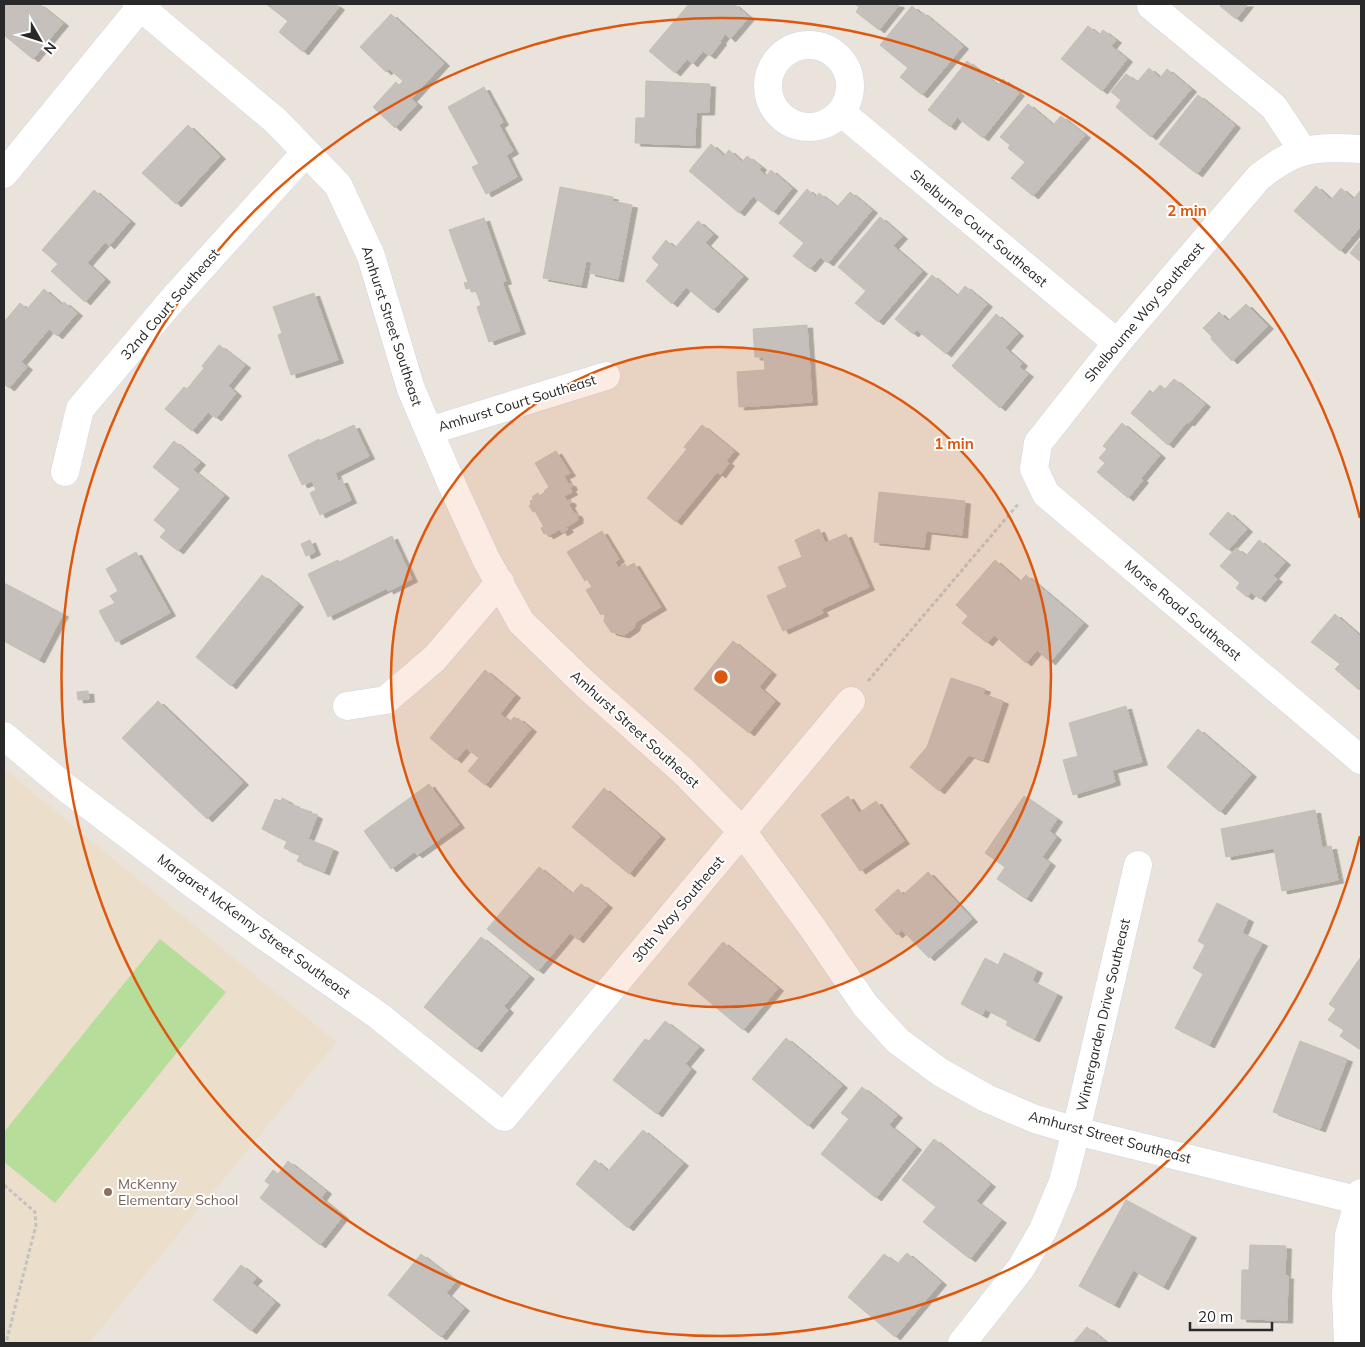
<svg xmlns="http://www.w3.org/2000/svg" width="1365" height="1347" font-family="Mulish,sans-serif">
  <defs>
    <filter id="shadow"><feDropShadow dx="5.5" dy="3" stdDeviation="0" flood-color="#0004"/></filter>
  </defs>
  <rect width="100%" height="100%" fill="#eae3db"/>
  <path fill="#ebdecb" d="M4,769l332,273 -247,301h-85z"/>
  <path fill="#b7dd9b" d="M160,939l66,53 -171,211 -51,-41v-30z"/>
  <path fill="#c5c0bb" stroke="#c5beb5" filter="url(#shadow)" d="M4,4h35l24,19 -30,36 -29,-24z
    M266,4h69l4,3 -36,45 -24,-20 9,-11z
    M689,4h45l15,13 -19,22 -5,-5 -5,7 1,1 -11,14 -7,-5 -11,13 -5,-5 -12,14 -26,-22z
    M855,4h42l2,1 -20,25 -23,-18 3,-5z
    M1222,4h26l-12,15 -16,-13z
    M912,6l9,8 1,-2 41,34 -41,49 -22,-18 8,-9 -28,-23z
    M391,14l53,49 -33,36 6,5 -22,24 -22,-21 23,-25 3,3 4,-4 -14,-12 -3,3 -26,-25z
    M1088,26l11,9 4,-5 13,10 -5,6 16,13 -25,32 -41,-32z
    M967,61l31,24 5,-6 16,14 -36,45 -26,-21 -7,10 -22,-17z
    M1149,68l11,10 7,-9 24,20 -40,48 -35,-30 5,-7 -10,-8 15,-18 11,8z
    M646,81l64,3 -1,28h-13l-1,33 -60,-2 1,-25h9z
    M484,87l19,35 -4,3 14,26 -7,4 11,22 -31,17 -14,-27 7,-3 -31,-57z
    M1198,95l37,30 -38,49 -38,-30z
    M1028,104l25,21 8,-9 24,19 -52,61 -22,-18 14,-16 -17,-14 2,-3 -10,-8z
    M188,125l32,31 -44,48 -34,-31z
    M711,144l13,12 5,-6 13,12 5,-6 14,11 -2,3 7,6 5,-6 21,18 -19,24 -20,-16 -14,17 -50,-42z
    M1316,186l15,14 10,-12 12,11 8,-9v36l-21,25 -46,-40z
    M560,187l53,10 -1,4 20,4 -14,74 -28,-6 2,-11 -6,-1 -5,24 -38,-7z
    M807,189l9,8 3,-4 18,14 13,-15 22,18 -44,53 -8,-6 -10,12 -17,-13 11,-13 -25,-20z
    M94,190l36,31 -21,25 -4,-4 -18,21 18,16 -20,23 -34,-31 7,-7 -16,-14z
    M880,217l22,19 -9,10 29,25 -44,51 -23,-19 11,-12 -28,-24z
    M484,218l22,63 -4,1 18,49 -31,11 -12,-35 4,-2 -5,-14 -4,1 -1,-4 -5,1 -2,-6 4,-1 -19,-52z
    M698,221l15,13 -8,9 38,33 -30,34 -27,-23 -14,17 -26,-23 13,-16 -7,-7 14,-18 9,8z
    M1361,239v23l-11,-9z
    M932,275l25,21 8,-10 22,18 -41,50 -29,-24 -4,4 -18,-15z
    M44,289l18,16 2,-3 13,11 -20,23 -8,-7 -28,33 6,5 -18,21 -5,-4v-62l16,-19 7,6z
    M314,293l24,67 -47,15 -13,-40 4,-2 -9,-26z
    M1246,304l22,22 -36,35 -21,-22 1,-2 -9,-9 16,-16 9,9z
    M996,314l22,19 -13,15 17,15 -3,4 9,7 -28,34 -48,-42z
    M807,325l5,77 -73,5 -2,-35 28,-2 -1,-13h-9l-2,-28z
    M219,345l26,20 -17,21 8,7 -20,25 -8,-6 -16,19 -27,-22 19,-22 3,2 17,-21 -2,-2z
    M1174,379l31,25 -16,19 -2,-1 -19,23 -37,-32 19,-23 3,3 7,-8 5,4z
    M1122,423l38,32 -19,23 2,2 -15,18 -31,-26 8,-9 -6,-5 8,-9 -4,-3z
    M354,425l15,31 -34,17 3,8 4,-1 9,20 -31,15 -10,-22 6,-3 -4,-9 -10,4 -14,-30 31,-16v2z
    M702,425l32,26 -8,10 3,2 -9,12 -3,-3 -41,50 -29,-24 40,-49 -3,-2z
    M174,441l26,21 -7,8 31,25 -46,56 -18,-14 6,-7 -12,-10 26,-31 -27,-22z
    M556,451l14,22 -6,3 4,8 2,-1 2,4 -2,1 2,4 -8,4 3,5 2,-1 2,3 -2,2 5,9 2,-1 2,4 -1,1 1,2 -12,7 2,2 -6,4 -2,-4 -12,7 -2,-3 -2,1 -3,-6 3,-1 -9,-16 -2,1 -4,-6 2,-2 -1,-3 4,-2 -2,-2 6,-4 1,3 6,-4 -1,-1 5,-4 -14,-24z
    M879,492l86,9 -3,34 -36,-4 -2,16 -50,-5z
    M1228,512l19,17 -19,21 -19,-16z
    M819,529l6,14 21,-9 23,53 -48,22 2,4 -40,18 -16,-35 20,-9 -9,-20 24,-10 -7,-17z
    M602,531l17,28 -4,3 3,6 7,-4 2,3 7,-4 27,44 -25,15 -2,6 -10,7 -13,-3 -7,-11 1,-6 -1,-2 -3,2 -15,-25 6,-3 -5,-8 -2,2 -18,-29z
    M392,536l20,43 -24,12 -1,-3 -59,29 -20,-43 30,-14 1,2z
    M310,540l5,12 -9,4 -5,-12z
    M1259,540l26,22 -12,14 4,3 -17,20 -9,-7 -4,5 -11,-9 4,-5 -20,-17 16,-18 10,8z
    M136,552l34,61 -54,29 -17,-31 16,-8 -5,-7 8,-5 -12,-22z
    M995,560l25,22 6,-7 57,48 -33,39 -13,-12 -11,13 -32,-28 -7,8 -25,-20 6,-7 -12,-11z
    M262,575l36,29 -67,82 -35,-29z
    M4,583l59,31 -24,46 -35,-19z
    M1335,614l26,23v50l-2,3 -24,-21 5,-5 -29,-22z
    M733,641l38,31 -12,15 16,14 -26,32 -55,-44z
    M485,670l30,25 -15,19 10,8 4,-5 3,2 1,-1 13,11 -46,56 -17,-14 11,-13 -13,-10 -10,12 -26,-22z
    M951,678l34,11 -2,5 20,7 -20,59 -14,-5 -30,36 -29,-24 17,-20z
    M88,691l1,8 -11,1 -1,-8z
    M158,701l85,81 -36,37 -85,-81z
    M1126,706l16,56 -30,8 3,12 -42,13 -10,-35 15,-4 -9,-33z
    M1198,729l53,45 -31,38 -53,-45z
    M429,784l30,41 -42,30 -3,-3 -23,17 -27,-38z
    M604,788l56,48 -31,38 -57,-47z
    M848,796l11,17 17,-12 28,40 -44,30 -39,-56z
    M1024,796l33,23 -8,12 7,6 -14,20 8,6 -24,36 -29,-20 8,-12 -20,-14z
    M282,798l6,3 -1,2 13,4 -1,1 13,4 -1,1 6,3 -9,23 25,10 -9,23 -27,-11 3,-6 -16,-7 3,-7 -25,-12 13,-30 6,2z
    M1315,810l7,38 9,-2 7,34 -56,11 -8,-43 -48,9 -5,-28z
    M539,867l33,27 9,-10 26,21 -29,35 -8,-7 -32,38 -51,-42z
    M928,872l44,47 -43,39 -27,-28 -5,5 -22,-25 23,-21 5,6z
    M1217,903l31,16 -6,14 20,10 -53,102 -34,-17 28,-54 -10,-6 12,-23 -7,-4z
    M481,937l48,39 -25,30 4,4 -32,39 -52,-42z
    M723,942l55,46 -35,42 -55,-46z
    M1004,953l33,17 -5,11 25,13 -23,45 -28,-14 2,-4 -23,-12 -3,6 -21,-11 24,-46 13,7z
    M1360,958l1,1v87l-2,3 -19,-13 4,-6 -16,-10 8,-11 -7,-5z
    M665,1021l34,26 -14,17 6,5 -34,45 -44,-34 32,-41 4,2z
    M786,1038l56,47 -34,41 -56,-47z
    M1300,1041l47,18 -27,70 -47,-17z
    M862,1087l35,28 -8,10 27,22 -40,51 -55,-44 28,-35 -8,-6z
    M643,1130l40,33 -55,65 -52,-44 19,-24 13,11z
    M934,1139l56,45 -14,17 25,19 -31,39 -47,-37 13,-15 -34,-27z
    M288,1161l38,30 -5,7 22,18 -23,29 -60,-47 10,-13 -5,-4 8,-11 5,4z
    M1126,1200l65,35 -28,52 -30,-17 -19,35 -35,-19z
    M1250,1245l36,1 -1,30h3l-1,44 -46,-1 1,-49h7z
    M907,1253l34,29 -46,55 -47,-40 36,-43 13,10z
    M421,1254l35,27 -10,12 18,15 -23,29 -53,-42z
    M241,1265l16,13 -5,5 23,19 -24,29 -38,-31z
    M1087,1327l20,16h-34z"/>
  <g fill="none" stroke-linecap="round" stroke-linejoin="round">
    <g stroke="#d1d5e1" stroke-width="29">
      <path id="minor" d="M137,4l139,117 62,64 33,71 40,133 42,98 33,72 35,63 65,63 97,86 59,60 70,96 53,78 33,36 42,31 46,26 49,21 41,12 285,70
        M1151,6l123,101 29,44
        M768 86a41 41 0 1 1 82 0a41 41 0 1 1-82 0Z
        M841,112l276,231
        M1361,149c-14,-1 -45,-2 -58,3 -16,4 -31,15 -44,25l-142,166 -79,100 -4,26 12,25 315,266
        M429,431l177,-55
        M65,472l15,-63 94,-111 132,-146
        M347,706l39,-6 49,-42 65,-76
        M4,736l61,51 132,100 66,48 116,81 125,101 347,-416
        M962,1343l59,-75 22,-38 20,-48 13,-51 62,-266
        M1348,1343l-2,-47 3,-61 12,-42"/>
    </g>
    <g stroke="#d1d5e1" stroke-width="29">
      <path id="tertiary" d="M4,174l139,-170"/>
    </g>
    <path stroke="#c3c3c3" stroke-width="3" stroke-dasharray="4 2.5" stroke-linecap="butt" d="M868,681l151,-178
      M4,1185l31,27 1,13 -30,118"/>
    <use href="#minor" stroke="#fff" stroke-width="28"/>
    <use href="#tertiary" stroke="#fff" stroke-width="28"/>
  </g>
  <circle cx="721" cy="677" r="330" fill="#de570d" fill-opacity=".12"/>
  <g fill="none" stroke="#de570d" stroke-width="2.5">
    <circle cx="721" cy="677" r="330"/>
    <path d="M1360 836A659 659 0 1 1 1360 518"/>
  </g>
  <circle fill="#8d6e63" stroke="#fff" stroke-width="2" cx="108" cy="1192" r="5"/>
  <g text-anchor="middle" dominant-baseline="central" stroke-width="4" stroke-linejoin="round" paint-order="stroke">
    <g font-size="14" fill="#292929" stroke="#fff">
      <text transform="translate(979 228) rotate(40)">Shelburne Court Southeast</text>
      <text transform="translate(170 304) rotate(-49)">32nd Court Southeast</text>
      <text transform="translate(1144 312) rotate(-50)">Shelbourne Way Southeast</text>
      <text transform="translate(392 326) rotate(72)">Amhurst Street Southeast</text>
      <text transform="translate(517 403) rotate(-17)">Amhurst Court Southeast</text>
      <text transform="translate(1183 610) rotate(40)">Morse Road Southeast</text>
      <text transform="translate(635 729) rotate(42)">Amhurst Street Southeast</text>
      <text transform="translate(678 909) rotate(-50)">30th Way Southeast</text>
      <text transform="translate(254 926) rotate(36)">Margaret McKenny Street Southeast</text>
      <text transform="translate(1103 1015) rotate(-77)">Wintergarden Drive Southeast</text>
      <text transform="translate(1110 1137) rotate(15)">Amhurst Street Southeast</text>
    </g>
    <g font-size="14" fill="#785e54" stroke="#fff" text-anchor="start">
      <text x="118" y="1184">McKenny<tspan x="118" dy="16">Elementary School</tspan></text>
    </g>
  </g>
  <circle cx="721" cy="677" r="8" fill="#de570d" stroke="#fff" stroke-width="2.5"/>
  <g font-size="15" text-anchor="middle" font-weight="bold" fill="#de570d" stroke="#fff" stroke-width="4" stroke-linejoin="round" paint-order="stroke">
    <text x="1187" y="216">2 min</text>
    <text x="954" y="449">1 min</text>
  </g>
  <rect width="1365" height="1347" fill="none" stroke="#292929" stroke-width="10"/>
  <g transform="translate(40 40) rotate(129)" stroke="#ffffff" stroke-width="4" paint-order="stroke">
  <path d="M0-4L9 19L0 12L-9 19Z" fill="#292929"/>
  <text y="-8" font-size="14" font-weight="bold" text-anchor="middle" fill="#292929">N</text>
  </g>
  <path d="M1190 1322v8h82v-8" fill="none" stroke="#292929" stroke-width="2.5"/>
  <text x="1198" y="1322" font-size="15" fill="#292929" stroke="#ffffff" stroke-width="4" paint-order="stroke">20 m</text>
</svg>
